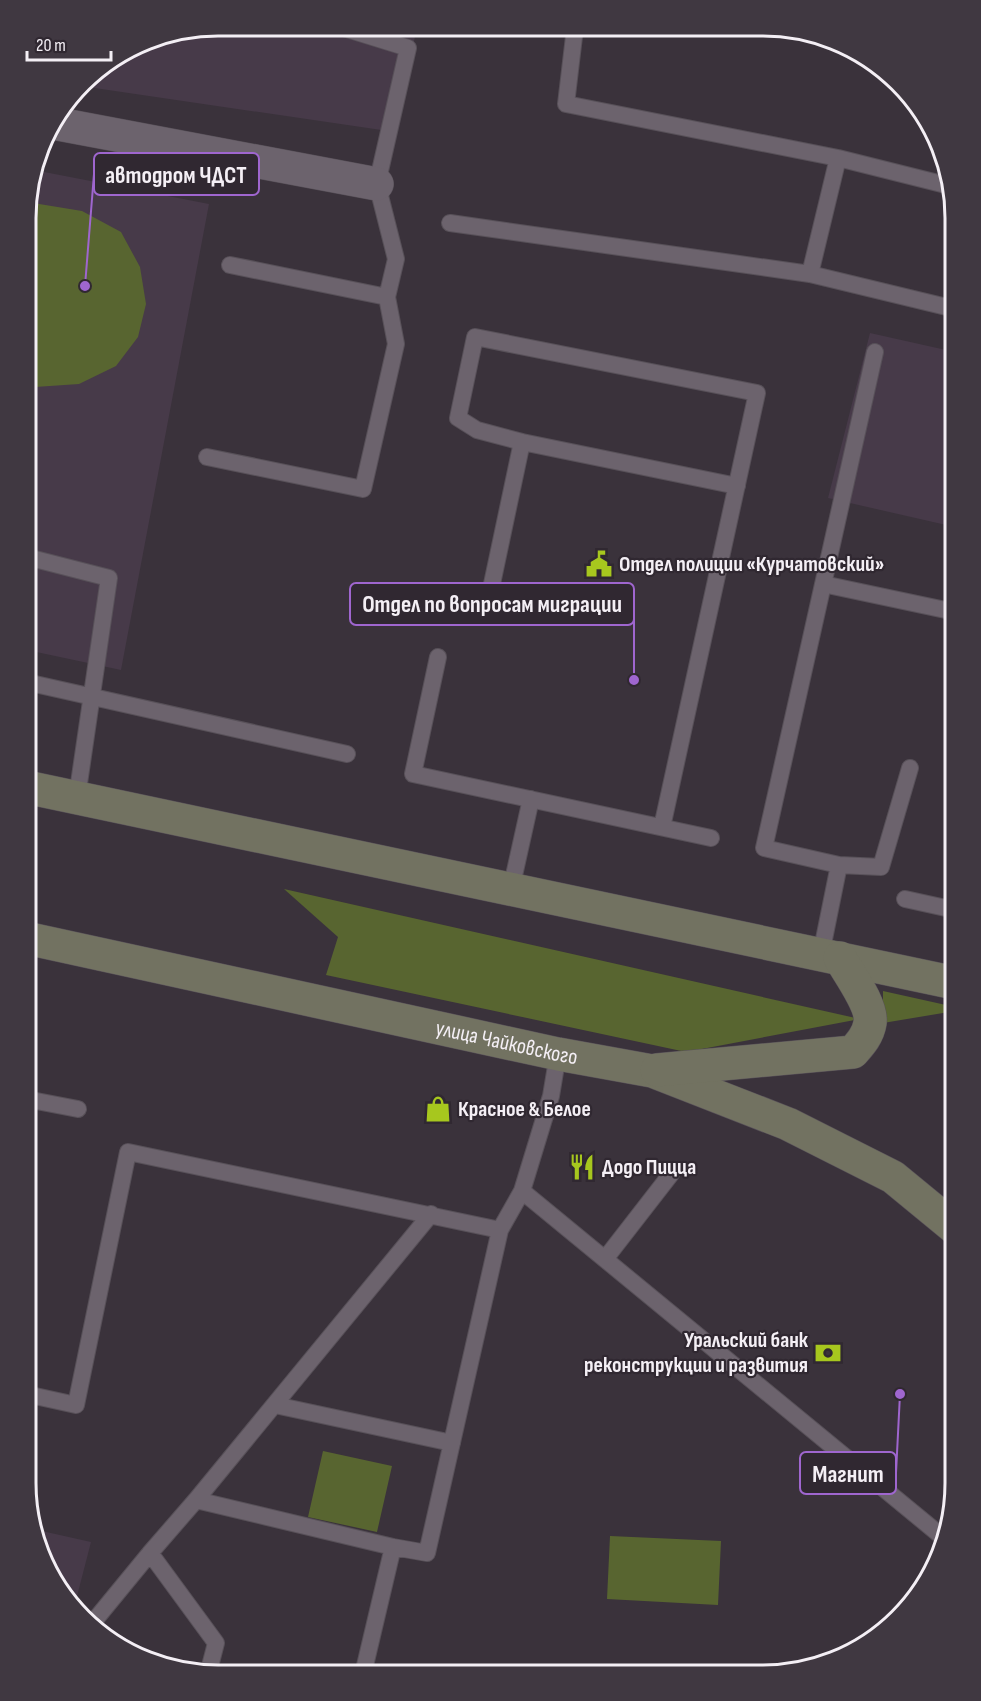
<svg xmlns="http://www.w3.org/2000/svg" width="981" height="1701" font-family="'Sofia Sans Condensed',sans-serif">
  <rect width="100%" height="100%" fill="#3a323b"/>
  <path fill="#473a49" d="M218,26l199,1 -22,105 -314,-46 10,-13 54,-33z
    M34,170l175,34 -88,466 -94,-20v-457z
    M870,333l85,19v175l-127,-29z
    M33,1529l58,13 -16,62 -39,-59z"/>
  <path fill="#586530" d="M27,202l55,9 39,21 19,35 6,37 -8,33 -22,29 -37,18 -44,3 -8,-1z
    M284,889l576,130 -174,33 -360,-77 12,-38z
    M883,991l72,16v4l-72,12z
    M323,1451l69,15 -15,66 -69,-15z
    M610,1536l111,5 -3,64 -111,-6z"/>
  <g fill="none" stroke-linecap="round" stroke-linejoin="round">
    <g stroke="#585159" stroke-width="18">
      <path id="lane" d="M575,28l-9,76 272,54 112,28
        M450,223l360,51 145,35
        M230,265l157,32
        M810,274l28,-116
        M522,442l-45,-12 -19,-12 17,-81 282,56 -95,434
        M207,457l156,32 33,-145 -9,-47 9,-38 -19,-75 31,-136 -71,-22
        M27,557l82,21 -32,219
        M823,584l132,28
        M489,598l33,-156 215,44
        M438,657l-25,117 298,64
        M26,682l321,72
        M839,865l42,2 29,-99
        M511,889l20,-90
        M905,899l50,11
        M821,954l18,-89 -75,-17 111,-496
        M26,1099l52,10
        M522,1191l423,348
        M605,1259l66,-85
        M26,1394l50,11 52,-253 372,78
        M275,1405l177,38
        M196,1500l197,47 34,6 73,-323 22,-39 29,-95 7,-42
        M150,1553l66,90 -8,31
        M90,1626l60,-73 46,-53 235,-286
        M363,1674l30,-127"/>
    </g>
    <g stroke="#585159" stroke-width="34">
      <path id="street" d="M53,123l324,61"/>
    </g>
    <g stroke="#585159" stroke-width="34">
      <g id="secondary">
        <path d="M26,787l929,196"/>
        <path id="s1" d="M26,938l532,116 94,17 136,53 105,53 62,51"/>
        <path d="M657,1070l196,-18c8,-9 15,-17 17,-29 3,-17 -21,-49 -30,-65"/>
      </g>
    </g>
    <use href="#lane" stroke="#6c636d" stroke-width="16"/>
    <use href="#street" stroke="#6c636d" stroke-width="33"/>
    <use href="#secondary" stroke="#727261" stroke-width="33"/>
  </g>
  <defs>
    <g id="civic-bare" transform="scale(2.07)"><path d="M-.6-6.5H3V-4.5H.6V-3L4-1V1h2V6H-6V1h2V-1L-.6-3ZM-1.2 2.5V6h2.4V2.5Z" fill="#a7c71e" stroke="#302831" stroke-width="2.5" paint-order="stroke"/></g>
    <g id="shop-bare" transform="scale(2.07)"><path d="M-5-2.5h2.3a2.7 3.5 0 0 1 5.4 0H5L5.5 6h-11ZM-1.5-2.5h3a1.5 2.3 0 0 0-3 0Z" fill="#a7c71e" stroke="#302831" stroke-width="2.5" paint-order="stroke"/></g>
    <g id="restaurant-bare" transform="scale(2.07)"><path d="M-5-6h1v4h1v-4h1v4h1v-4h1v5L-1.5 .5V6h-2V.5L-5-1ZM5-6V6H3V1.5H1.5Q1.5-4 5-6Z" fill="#a7c71e" stroke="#302831" stroke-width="2.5" paint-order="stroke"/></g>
    <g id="bank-bare" transform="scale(2.07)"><path d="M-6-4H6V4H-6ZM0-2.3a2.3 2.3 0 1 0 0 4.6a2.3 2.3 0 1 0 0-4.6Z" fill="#a7c71e" stroke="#302831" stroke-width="2.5" paint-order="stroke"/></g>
  </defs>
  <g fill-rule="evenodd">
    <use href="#civic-bare" x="599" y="564"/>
    <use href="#shop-bare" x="438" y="1109"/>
    <use href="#restaurant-bare" x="582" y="1167"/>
    <use href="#bank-bare" x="828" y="1353"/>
  </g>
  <g text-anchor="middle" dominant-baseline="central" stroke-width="4.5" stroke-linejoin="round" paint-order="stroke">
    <g font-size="22" font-weight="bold" fill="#f4eff5" stroke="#302831" text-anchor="start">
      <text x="619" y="564">Отдел полиции «Курчатовский»</text>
      <text x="458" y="1109">Красное &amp; Белое</text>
      <text x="602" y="1167">Додо Пицца</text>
      <text x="808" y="1340" text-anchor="end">Уральский банк<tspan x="808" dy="25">реконструкции и развития</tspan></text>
    </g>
    <g font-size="22" fill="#f4eff5" stroke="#302831">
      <text stroke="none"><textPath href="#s1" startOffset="492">улица Чайковского</textPath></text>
    </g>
  </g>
  <path d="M0 0H981V1701H0ZM218 36H763A182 182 0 0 1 945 218V1483A182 182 0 0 1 763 1665H218A182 182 0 0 1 36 1483V218A182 182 0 0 1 218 36Z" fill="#403841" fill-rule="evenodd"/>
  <path fill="none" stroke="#f4eff5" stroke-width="3" d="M218 36H763A182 182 0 0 1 945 218V1483A182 182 0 0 1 763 1665H218A182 182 0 0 1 36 1483V218A182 182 0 0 1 218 36Z"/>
  <path fill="none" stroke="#9f66cf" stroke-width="2" d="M85 286L94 174M634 680L634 604M900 1394L896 1473"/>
  <g fill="#9f66cf" stroke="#302831" stroke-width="2">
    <circle cx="85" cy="286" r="6"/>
    <circle cx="634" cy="680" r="6"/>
    <circle cx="900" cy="1394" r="6"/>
  </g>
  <g fill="#302831" stroke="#9f66cf" stroke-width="2">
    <rect x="94" y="153" width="165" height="42" rx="6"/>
    <rect x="350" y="583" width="284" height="42" rx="6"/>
    <rect x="800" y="1452" width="96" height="42" rx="6"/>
  </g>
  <g font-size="24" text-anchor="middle" font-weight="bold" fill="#f4eff5">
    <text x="176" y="183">автодром ЧДСТ</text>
    <text x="492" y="612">Отдел по вопросам миграции</text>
    <text x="848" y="1482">Магнит</text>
  </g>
  <path d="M27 51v9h84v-9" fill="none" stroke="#f4eff5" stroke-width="3"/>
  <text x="36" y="51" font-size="18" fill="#f4eff5" stroke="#302831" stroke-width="4.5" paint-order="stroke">20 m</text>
</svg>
